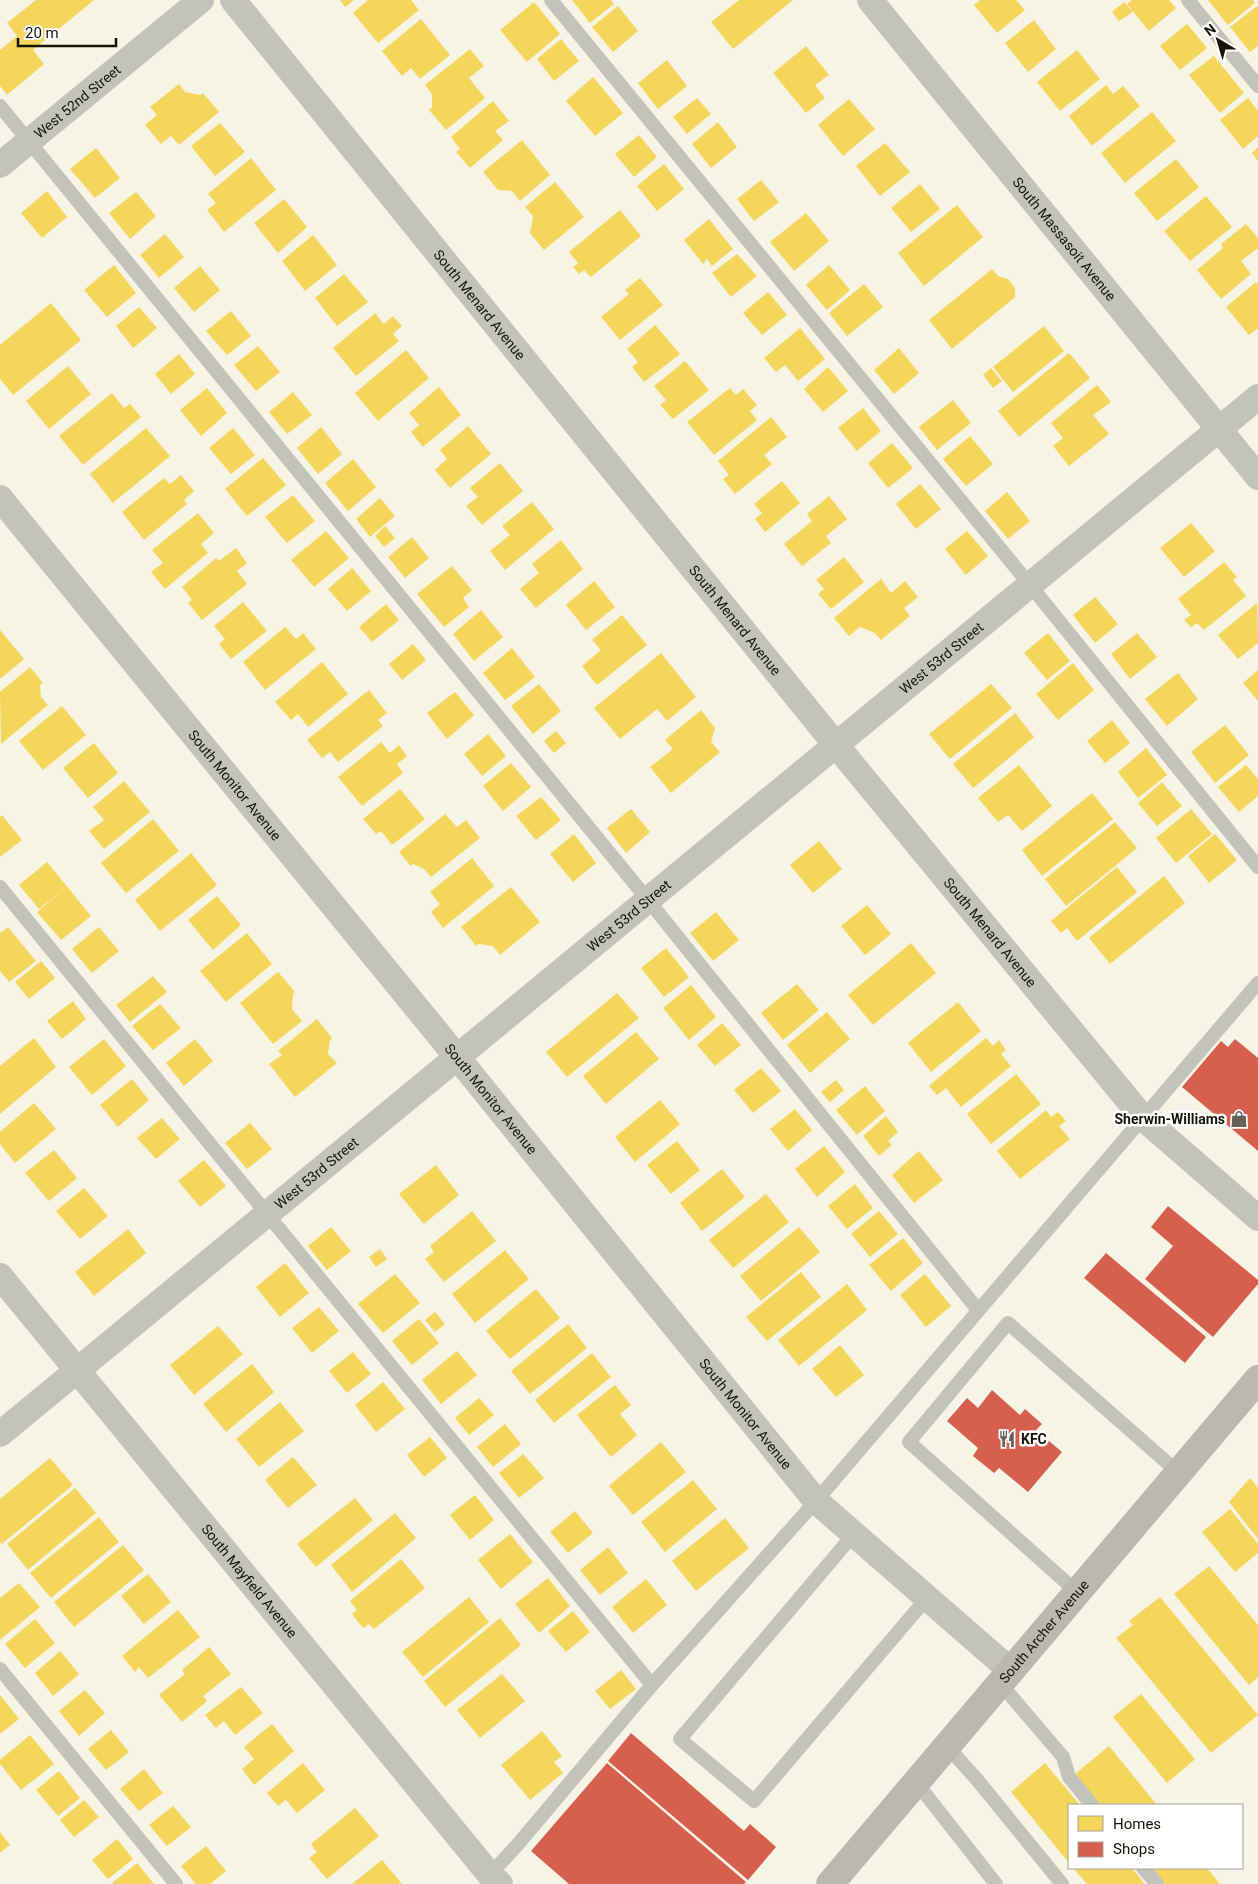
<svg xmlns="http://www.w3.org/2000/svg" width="1258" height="1884" font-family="Roboto,sans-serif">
  <rect width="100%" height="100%" fill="#f6f4e5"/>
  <path fill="#f6d55c" d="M36,0h58l-61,50 11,14 -37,31 -7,-9v-36l17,-14 -10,-13z
    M340,0h14l-9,7z
    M368,0h43l8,10 -41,33 -25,-30z
    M572,0h39l3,4 -24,19z
    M739,0h54l-60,49 -22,-27z
    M980,0h36l9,10 -28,23 -23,-28z
    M1132,0h37l7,8 -27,23 -22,-27z
    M1208,0h45l2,3 -27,22z
    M534,2l26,32 -33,28 -27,-32z
    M1124,2l9,10 -14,9 -7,-9z
    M618,6l20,25 -25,21 -21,-25z
    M1257,6l1,2v38l-8,6 -20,-25z
    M421,19l29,36 -30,24 -9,-11 -9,8 -20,-25z
    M1034,20l22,29 -28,23 -23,-29z
    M1187,24l20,24 -27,22 -20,-24z
    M561,39l18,22 -25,20 -17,-22z
    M806,46l23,29 -14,10 10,13 -19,15 -33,-40z
    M470,49l14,17 -15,12 16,20 -39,32 -17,-20 3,-2v-14l-7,-9z
    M1077,50l23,29 -40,32 -23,-29z
    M1214,56l30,37 -24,20 -31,-38z
    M667,60l20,26 -29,23 -20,-26z
    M593,77l30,36 -28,23 -29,-35z
    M179,84l6,8 15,3 3,-2 16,19 -40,33 -8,-9 -10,8 -16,-19 12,-10 -7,-8z
    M1106,85l7,9 10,-8 17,20 -48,40 -23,-30z
    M697,98l14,16 -24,20 -14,-17z
    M1248,98l10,13v25l-15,13 -23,-29z
    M849,99l26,30 -32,27 -25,-31z
    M493,101l16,20 -14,10 8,9 -33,28 -14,-16 4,-3 -9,-12z
    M1152,112l24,29 -51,42 -24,-30z
    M718,122l19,25 -26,21 -19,-24z
    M220,123l25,29 -30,24 -24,-30z
    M639,135l18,22 -23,20 -19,-23z
    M522,140l28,35 -30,26 -8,-10 -14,-1 -15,-18z
    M885,143l25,29 -30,24 -24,-30z
    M1258,147v14l-6,-8z
    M96,148l24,30 -25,20 -25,-29z
    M251,158l25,32 -52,42 -17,-22 9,-7 -8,-9z
    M1176,159l23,28 -42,34 -23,-28z
    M664,164l20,25 -27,22 -20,-25z
    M761,180l18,22 -25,19 -17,-22z
    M555,182l29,35 -40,33 -15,-18 2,-2 2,-14 -8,-9z
    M920,184l20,25 -29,23 -20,-24z
    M47,191l20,26 -25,21 -21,-25z
    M136,192l20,24 -26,23 -21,-26z
    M1206,196l26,31 -42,34 -26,-30z
    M284,199l23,28 -29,26 -24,-30z
    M957,205l26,32 -59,49 -26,-33z
    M620,210l21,26 -50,41 -7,-7 -5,4 -6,-7 5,-4 -9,-11z
    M806,213l23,28 -35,30 -24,-29z
    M709,219l24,30 -21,17 -5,-7 -4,5 -19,-24z
    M1246,224l12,14v10l-17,13 10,13 -30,25 -24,-29 26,-22 -2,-4z
    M165,234l19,23 -25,21 -19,-23z
    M313,235l24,30 -32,26 -23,-30z
    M737,254l20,22 -26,21 -19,-24z
    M114,265l22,28 -29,24 -23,-27z
    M829,265l21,25 -23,20 -21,-25z
    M200,266l20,24 -26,22 -20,-24z
    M992,269l6,7 10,3 7,9v9l-63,52 -23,-29z
    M344,274l24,28 -31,24 -22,-28z
    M640,278l23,27 -43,35 -19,-23 28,-23 -4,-4z
    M1256,282l2,2v44l-9,7 -23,-28z
    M864,284l19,23 -36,29 -18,-23z
    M768,292l19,23 -25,20 -19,-22z
    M51,303l30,37 -68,55 -13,-16v-34z
    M139,307l18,21 -24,20 -17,-22z
    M231,311l20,25 -24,19 -21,-24z
    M375,313l9,11 9,-8 9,10 -9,8 6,7 -43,35 -23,-28z
    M655,325l25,29 -36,28 -12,-15 6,-5 -11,-13z
    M1044,326l20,25 -51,41 -20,-25z
    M800,328l25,31 -27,22 -13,-16 -9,7 -12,-14z
    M258,346l22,26 -24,19 -22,-26z
    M899,348l20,25 -25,21 -20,-24z
    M406,350l23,28 -51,43 -23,-28z
    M1069,353l21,25 -71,59 -21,-26z
    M179,354l16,20 -24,20 -16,-20z
    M685,361l24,29 -36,29 -13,-14 6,-5 -12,-14z
    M68,366l23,28 -42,35 -23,-28z
    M828,367l20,24 -25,21 -19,-23z
    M991,368l11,13 -9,7 -10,-13z
    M1097,385l14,17 -18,13 16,19 -40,32 -16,-20 10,-8 -12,-15z
    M439,387l22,28 -38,32 -12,-15 8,-7 -10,-12z
    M207,388l20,25 -26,23 -21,-26z
    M730,388l6,7 7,-6 14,16 -7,6 7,9 -43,35 -27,-33z
    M293,392l19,23 -25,19 -18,-22z
    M112,393l12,15 6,-4 11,13 -58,48 -24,-29z
    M953,400l18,23 -34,27 -18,-23z
    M863,408l18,23 -24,20 -19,-23z
    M771,417l16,20 -23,18 8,9 -37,30 -12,-15 6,-4 -11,-14z
    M468,426l23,28 -41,34 -15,-18 12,-11 -7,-9z
    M321,427l21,27 -24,20 -21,-26z
    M146,428l24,28 -57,47 -23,-29z
    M233,428l22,27 -24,19 -22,-26z
    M970,436l23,28 -27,22 -23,-27z
    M892,443l21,25 -25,20 -20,-25z
    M263,458l23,27 -39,31 -22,-27z
    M353,459l23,28 -28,24 -23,-28z
    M500,463l23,28 -41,34 -16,-19 12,-9 -8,-9z
    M181,475l13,16 -10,9 3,4 -43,36 -22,-28 42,-34 6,6z
    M782,481l18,22 -35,29 -10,-13 7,-6 -8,-9z
    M920,484l21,25 -25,20 -20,-25z
    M1007,492l23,29 -22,18 -23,-28z
    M293,495l22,26 -28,22 -22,-26z
    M829,496l18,23 -21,17 5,7 -29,23 -18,-22 28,-23 -5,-7z
    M380,498l15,18 -25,21 -14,-18z
    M532,502l22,27 -49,41 -15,-19 20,-16 -8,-9z
    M198,513l16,20 -13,11 7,9 -43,36 -14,-17 12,-9 -11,-13z
    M1191,523l24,28 -31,26 -24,-29z
    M385,526l10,12 -11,9 -9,-11z
    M326,531l23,27 -35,29 -23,-27z
    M967,531l21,25 -22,19 -21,-26z
    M412,537l17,21 -24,20 -17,-21z
    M561,540l22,29 -47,39 -16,-19 19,-16 -7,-9z
    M236,548l11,15 -10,8 10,13 -45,36 -14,-17 4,-3 -10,-13 34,-29 3,3z
    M844,557l20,25 -33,27 -13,-15 6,-5 -8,-9z
    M1224,562l13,15 -4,3 13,16 -42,34 -7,-7 -6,4 -7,-7 7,-5 -13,-16z
    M452,566l20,24 -9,8 6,9 -25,20 -27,-33z
    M352,568l19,23 -24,20 -19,-22z
    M881,579l10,14 14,-12 13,16 -14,11 6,8 -29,24 -6,-7 -15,-6 -11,9 -15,-18z
    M594,581l21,26 -29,23 -20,-25z
    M1095,597l23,27 -23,19 -22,-28z
    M243,602l24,29 -36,28 -12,-15 6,-5 -11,-13z
    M1257,603l1,40 -20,16 -20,-24z
    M386,604l13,16 -27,22 -13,-15z
    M481,610l22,27 -29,24 -21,-27z
    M622,615l25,30 -50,40 -15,-19 19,-16 -9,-10z
    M285,627l11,12 7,-6 13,16 -51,41 -22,-28z
    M0,630l24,29 -24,20z
    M1048,633l22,28 -23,19 -23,-27z
    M1137,633l20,24 -27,22 -19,-25z
    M413,644l13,16 -24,20 -13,-16z
    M512,648l23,29 -30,23 -22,-27z
    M661,653l35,44 -29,24 -10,-12 -37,30 -26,-31z
    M322,662l26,32 -40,33 -10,-13 -7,6 -16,-18z
    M1073,663l21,27 -36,30 -22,-26z
    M30,667l13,16 -3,2 1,12 7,8 -47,39 -1,-52z
    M1258,670v31l-15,-18z
    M1178,673l20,26 -31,27 -22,-27z
    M539,684l22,27 -28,23 -22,-28z
    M991,684l21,24 -62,51 -21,-25z
    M369,690l18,23 -9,7 5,6 -45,36 -8,-10 -8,6 -15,-18z
    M455,692l19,23 -27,24 -20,-26z
    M62,706l24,29 -43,35 -24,-29z
    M701,710l14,18 -4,14 9,10 -49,41 -21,-26 23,-18 -8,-9z
    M1015,713l19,24 -61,51 -20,-24z
    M1112,720l18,23 -25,20 -18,-22z
    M1225,725l24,30 -34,28 -24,-31z
    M556,731l10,12 -12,10 -10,-12z
    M488,734l18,22 -24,20 -18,-22z
    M381,742l9,11 9,-8 8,11 -10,8 6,9 -41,33 -24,-29z
    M94,743l24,30 -30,25 -25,-30z
    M1146,748l21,27 -29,23 -20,-26z
    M511,763l20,24 -28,24 -20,-25z
    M1019,765l33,41 -30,25 -14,-16 -10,7 -20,-24z
    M1246,765l12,14v17l-19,16 -21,-25z
    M124,781l26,31 -46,37 -15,-18 15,-11 -11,-13z
    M1162,782l20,24 -25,20 -19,-23z
    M400,789l25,30 -33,26 -11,-14 -5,3 -13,-15z
    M1092,793l21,26 -71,57 -20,-26z
    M541,797l20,23 -25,20 -20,-24z
    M631,809l19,23 -24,21 -19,-25z
    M1191,809l21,25 -36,29 -20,-25z
    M445,814l12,13 9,-7 14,18 -49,39 -7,-8 -11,-5 -2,2 -12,-14z
    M2,815l20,25 -22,17v-40z
    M153,819l26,32 -53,42 -25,-30z
    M1115,822l22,26 -71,58 -21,-27z
    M574,834l22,29 -23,19 -23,-28z
    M1215,834l22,26 -28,23 -21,-27z
    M819,841l23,28 -29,24 -23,-28z
    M191,853l26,32 -57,46 -25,-31z
    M472,858l22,28 -51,42 -12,-16 9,-8 -10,-12z
    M47,862l44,54 -30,24 -24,-28 28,-23 -26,20 -20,-24z
    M1117,867l20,25 -60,49 -10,-13 -6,5 -10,-12z
    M1164,876l21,27 -75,61 -21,-26z
    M511,887l29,35 -40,33 -7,-9 -14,-2 -3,2 -15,-19z
    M217,896l24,29 -28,25 -25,-30z
    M867,905l24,29 -26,21 -24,-29z
    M716,912l23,28 -26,21 -23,-28z
    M8,927l28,34 -27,21 -9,-11v-38z
    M99,927l20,24 -27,22 -20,-24z
    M247,933l25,31 -46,38 -26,-31z
    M911,943l25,30 -63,52 -25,-30z
    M666,948l23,29 -25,20 -23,-29z
    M41,961l14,17 -26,21 -14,-17z
    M278,972l17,20 -2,2 -1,15 10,12 -29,23 -33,-41z
    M153,976l14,16 -37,30 -14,-17z
    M797,984l22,26 -36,30 -22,-27z
    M691,985l25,32 -27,23 -26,-32z
    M617,993l22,25 -72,59 -21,-25z
    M73,1001l13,18 -24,20 -15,-18z
    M958,1002l23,29 -50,41 -23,-29z
    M160,1004l21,24 -28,22 -21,-24z
    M827,1012l23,27 -40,34 -23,-28z
    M317,1019l15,19 -2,2 -2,14 9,9 -42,34 -26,-33 13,-9 -4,-4z
    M722,1023l19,22 -26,21 -18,-21z
    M636,1032l23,27 -53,45 -23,-28z
    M34,1038l22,29 -56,47v-48z
    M986,1038l7,8 6,-6 7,10 -5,4 10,12 -50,41 -15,-19 -9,7 -8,-9z
    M104,1039l22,27 -34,29 -23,-28z
    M195,1039l18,22 -29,25 -18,-23z
    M761,1068l20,23 -28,22 -19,-23z
    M1016,1074l25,30 -50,40 -24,-30z
    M132,1079l17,21 -31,27 -18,-22z
    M836,1080l8,10 -14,12 -9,-10z
    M865,1086l20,25 -28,24 -21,-25z
    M660,1100l20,24 -45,38 -20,-25z
    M34,1103l22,26 -41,34 -15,-19v-12z
    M795,1109l17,21 -24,21 -18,-22z
    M1046,1110l5,7 7,-5 8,9 -7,5 11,13 -50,40 -23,-28z
    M886,1116l12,16 -10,9 4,4 -13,11 -16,-20z
    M162,1118l18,21 -24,20 -19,-21z
    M250,1123l22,26 -25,20 -22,-26z
    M677,1141l23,29 -29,24 -24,-29z
    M824,1146l21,26 -28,25 -22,-28z
    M54,1150l23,28 -28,23 -24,-28z
    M919,1151l24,29 -29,23 -22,-28z
    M204,1160l22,26 -26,21 -22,-26z
    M436,1165l23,30 -35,29 -25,-30z
    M722,1169l23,28 -43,34 -22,-28z
    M855,1184l18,24 -26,21 -19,-23z
    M84,1188l24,28 -28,23 -24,-28z
    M766,1194l23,28 -56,46 -24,-28z
    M472,1211l24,30 -52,41 -19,-23 9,-7 -4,-6z
    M879,1211l19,23 -28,23 -19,-23z
    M331,1227l20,24 -24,19 -19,-24z
    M799,1227l21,25 -59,49 -21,-25z
    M128,1229l18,24 -52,43 -19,-24z
    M903,1238l20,25 -32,28 -22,-26z
    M380,1249l7,10 -11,8 -7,-10z
    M505,1250l24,29 -54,44 -23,-29z
    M285,1263l24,30 -29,24 -24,-30z
    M801,1272l20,25 -54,44 -21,-24z
    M395,1274l25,29 -37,30 -25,-29z
    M925,1274l26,32 -25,21 -26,-32z
    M847,1284l20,26 -68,56 -21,-26z
    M536,1289l24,29 -50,41 -24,-28z
    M319,1307l20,24 -27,22 -20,-25z
    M435,1312l10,12 -10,8 -10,-12z
    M419,1319l20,24 -27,22 -20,-24z
    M568,1324l19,24 -57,46 -19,-23z
    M218,1326l25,28 -49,41 -24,-30z
    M840,1345l24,30 -28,22 -24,-28z
    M457,1351l20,24 -36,29 -19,-24z
    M353,1352l18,22 -24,19 -18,-22z
    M592,1353l19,24 -57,46 -19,-23z
    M252,1364l22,28 -48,40 -23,-28z
    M383,1382l22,27 -29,23 -21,-27z
    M615,1385l16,20 -11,9 17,21 -26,22 -34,-42z
    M479,1398l15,17 -25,20 -14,-17z
    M280,1402l24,29 -45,36 -23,-28z
    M505,1424l16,20 -28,23 -16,-20z
    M430,1437l17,21 -23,19 -17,-22z
    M661,1442l25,30 -53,43 -24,-29z
    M523,1454l21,24 -25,20 -20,-25z
    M293,1457l24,28 -29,23 -23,-28z
    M50,1458l23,27 -71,59 -2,-2v-43z
    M1250,1478l8,10v51l-29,-37z
    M693,1480l24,29 -52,43 -24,-30z
    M75,1488l21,25 -68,57 -21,-26z
    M475,1495l19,25 -24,20 -20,-25z
    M355,1498l18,22 -57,47 -19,-23z
    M1230,1509l28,35v9l-23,19 -33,-40z
    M575,1511l18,22 -25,20 -18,-21z
    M395,1513l21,25 -64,54 -21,-27z
    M99,1517l20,25 -68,56 -21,-25z
    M725,1518l24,30 -53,43 -24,-30z
    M510,1534l23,28 -32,27 -23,-29z
    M123,1545l21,25 -70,57 -20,-25z
    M608,1547l20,26 -28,22 -20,-25z
    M401,1559l24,29 -51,41 -5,-5 -6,4 -11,-14 5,-4 -7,-9z
    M1209,1566l49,59v52l-9,8 -75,-91z
    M148,1574l23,28 -27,22 -23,-28z
    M548,1578l22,28 -31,27 -24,-29z
    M646,1579l21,26 -34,28 -21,-26z
    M19,1583l21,24 -40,33v-42z
    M469,1597l20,25 -66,55 -21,-25z
    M1160,1597l98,118 -47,38 -95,-115 17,-13 -4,-4z
    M178,1610l22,27 -52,41 -9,-11 -4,5 -13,-16z
    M573,1611l17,21 -24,20 -18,-21z
    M500,1618l21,27 -76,62 -21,-26z
    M35,1619l20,24 -30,25 -20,-24z
    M209,1647l22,27 -28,22 4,5 -25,21 -23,-27 26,-21 -3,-4z
    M60,1651l19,23 -26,22 -18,-23z
    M621,1670l15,19 -26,20 -15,-18z
    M502,1674l23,27 -45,37 -23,-28z
    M241,1687l22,26 -28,22 -11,-14 -8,7 -11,-13z
    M85,1690l20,23 -26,23 -20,-25z
    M1141,1694l54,65 -28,24 -54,-66z
    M0,1695l19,24 -19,15z
    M272,1724l22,27 -40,34 -12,-16 12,-10 -10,-12z
    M111,1730l18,22 -23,18 -18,-21z
    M542,1731l20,25 -8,6 9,11 -33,27 -29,-35z
    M30,1735l24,29 -33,26 -21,-26v-4z
    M1109,1746l48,59h-57l-25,-31z
    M303,1763l22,27 -28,23 -11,-13 -8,6 -11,-13z
    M1045,1763l35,42h-11v58l-58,-71z
    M144,1769l19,24 -24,18 -19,-22z
    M59,1771l21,27 -22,18 -22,-26z
    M84,1800l15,17 -25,20 -14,-17z
    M173,1806l18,21 -24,19 -18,-21z
    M355,1808l24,28 -52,43 -18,-21 8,-6 -6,-8z
    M0,1832l10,13 -10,8z
    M117,1839l16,20 -25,20 -16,-19z
    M206,1846l20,25 -16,13h-14l-15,-18z
    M382,1860l20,24h-50z
    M137,1863l17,21h-43z
    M1073,1868h59l13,16h-58z
    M1151,1868h56l13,16h-56z"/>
  <path fill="#d6604d" d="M1235,1039l23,19v93l-76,-64 39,-46 7,6z
    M1168,1206l90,74v4l-45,53 -68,-58 28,-33 -22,-19z
    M1106,1253l100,84 -21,26 -101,-85z
    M992,1390l28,25 5,-6 17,15 -6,6 26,22 -34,40 -29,-24 -5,5 -21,-17 5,-8 -31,-27 20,-23 11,10z
    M631,1733l113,98 6,-7 26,23 -28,33 -140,-119z
    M607,1763l139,119 -2,2h-175l-38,-33z"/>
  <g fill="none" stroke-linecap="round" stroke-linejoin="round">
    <path stroke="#c3c3bc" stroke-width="14" d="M551,0l479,585 228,282
      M1188,0l70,86
      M0,106l648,794 330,410
      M0,887l652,798
      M854,1534l-174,205 74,62 173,-203
      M1077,1592l-168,-150 99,-119 171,150
      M0,1669l176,215
      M1000,1683l63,74 6,20 23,28
      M947,1746l32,36 83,102
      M916,1782l80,102
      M1143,1868l14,16
      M487,1878l32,-35 133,-158 164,-184 442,-518"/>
    <g stroke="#c3c3bc" stroke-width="26">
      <path id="s1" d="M233,0l603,745 307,373 115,100"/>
      <path id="s2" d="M870,0l388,477"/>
      <path id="s3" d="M0,165l201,-165"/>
      <path id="s4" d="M0,498l457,559 359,444 195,170"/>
      <path id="s5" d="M0,1276l490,599 10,9"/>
      <path id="s6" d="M0,1434l1258,-1037"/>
    </g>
    <path stroke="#bab8b1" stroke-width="28" id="s7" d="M830,1884l428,-505"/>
  </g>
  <defs>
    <g id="shop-bare" transform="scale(1.35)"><path d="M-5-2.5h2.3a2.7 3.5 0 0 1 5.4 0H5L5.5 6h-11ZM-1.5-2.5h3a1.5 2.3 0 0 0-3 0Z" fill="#646255" stroke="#fff" stroke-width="2.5" paint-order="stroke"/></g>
    <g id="restaurant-bare" transform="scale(1.35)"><path d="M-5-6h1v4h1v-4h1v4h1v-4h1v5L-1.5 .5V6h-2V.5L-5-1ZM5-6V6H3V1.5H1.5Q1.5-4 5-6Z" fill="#646255" stroke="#fff" stroke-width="2.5" paint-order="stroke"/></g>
  </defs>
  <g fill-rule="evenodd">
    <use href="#shop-bare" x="1239" y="1119"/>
    <use href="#restaurant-bare" x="1007" y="1439"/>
  </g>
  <g text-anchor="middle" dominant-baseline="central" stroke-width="5" stroke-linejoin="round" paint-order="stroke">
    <g font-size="14" fill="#161408" stroke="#fff">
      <text stroke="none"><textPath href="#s3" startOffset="100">West 52nd Street</textPath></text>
      <text stroke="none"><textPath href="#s2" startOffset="308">South Massasoit Avenue</textPath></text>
      <text stroke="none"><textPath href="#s1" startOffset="392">South Menard Avenue</textPath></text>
      <text stroke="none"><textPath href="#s1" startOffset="798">South Menard Avenue</textPath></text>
      <text stroke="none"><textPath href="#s6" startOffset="1220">West 53rd Street</textPath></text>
      <text stroke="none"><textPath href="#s4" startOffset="371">South Monitor Avenue</textPath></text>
      <text stroke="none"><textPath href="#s6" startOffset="815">West 53rd Street</textPath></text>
      <text stroke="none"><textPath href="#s1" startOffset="1201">South Menard Avenue</textPath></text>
      <text stroke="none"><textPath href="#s4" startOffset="776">South Monitor Avenue</textPath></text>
      <text stroke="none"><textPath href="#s6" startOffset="410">West 53rd Street</textPath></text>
      <text stroke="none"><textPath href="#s4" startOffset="1181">South Monitor Avenue</textPath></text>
      <text stroke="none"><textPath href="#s5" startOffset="394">South Mayfield Avenue</textPath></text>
      <text stroke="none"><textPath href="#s7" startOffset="331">South Archer Avenue</textPath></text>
    </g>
    <g font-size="14" font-weight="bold" fill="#161408" stroke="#fff" text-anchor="end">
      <text x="1225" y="1119">Sherwin-Williams</text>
      <text x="1021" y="1439" text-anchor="start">KFC</text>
    </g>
  </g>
  <rect x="1068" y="1804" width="175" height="65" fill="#ffffff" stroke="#a2a19c"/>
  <rect x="1078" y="1816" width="25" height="15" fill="#f6d55c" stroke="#a2a19c"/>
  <text x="1113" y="1829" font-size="15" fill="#161408">Homes</text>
  <rect x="1078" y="1842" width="25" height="15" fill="#d6604d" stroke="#a2a19c"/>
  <text x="1113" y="1854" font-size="15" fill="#161408">Shops</text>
  <g transform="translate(1218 40) rotate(322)" stroke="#ffffff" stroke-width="4" paint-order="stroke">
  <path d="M0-4L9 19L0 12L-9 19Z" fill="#161408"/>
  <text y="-8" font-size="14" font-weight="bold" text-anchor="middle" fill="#161408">N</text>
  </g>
  <path d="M18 38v8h98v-8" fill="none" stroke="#161408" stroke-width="2.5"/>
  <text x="25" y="38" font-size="15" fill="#161408" stroke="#ffffff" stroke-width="4" paint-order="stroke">20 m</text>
</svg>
